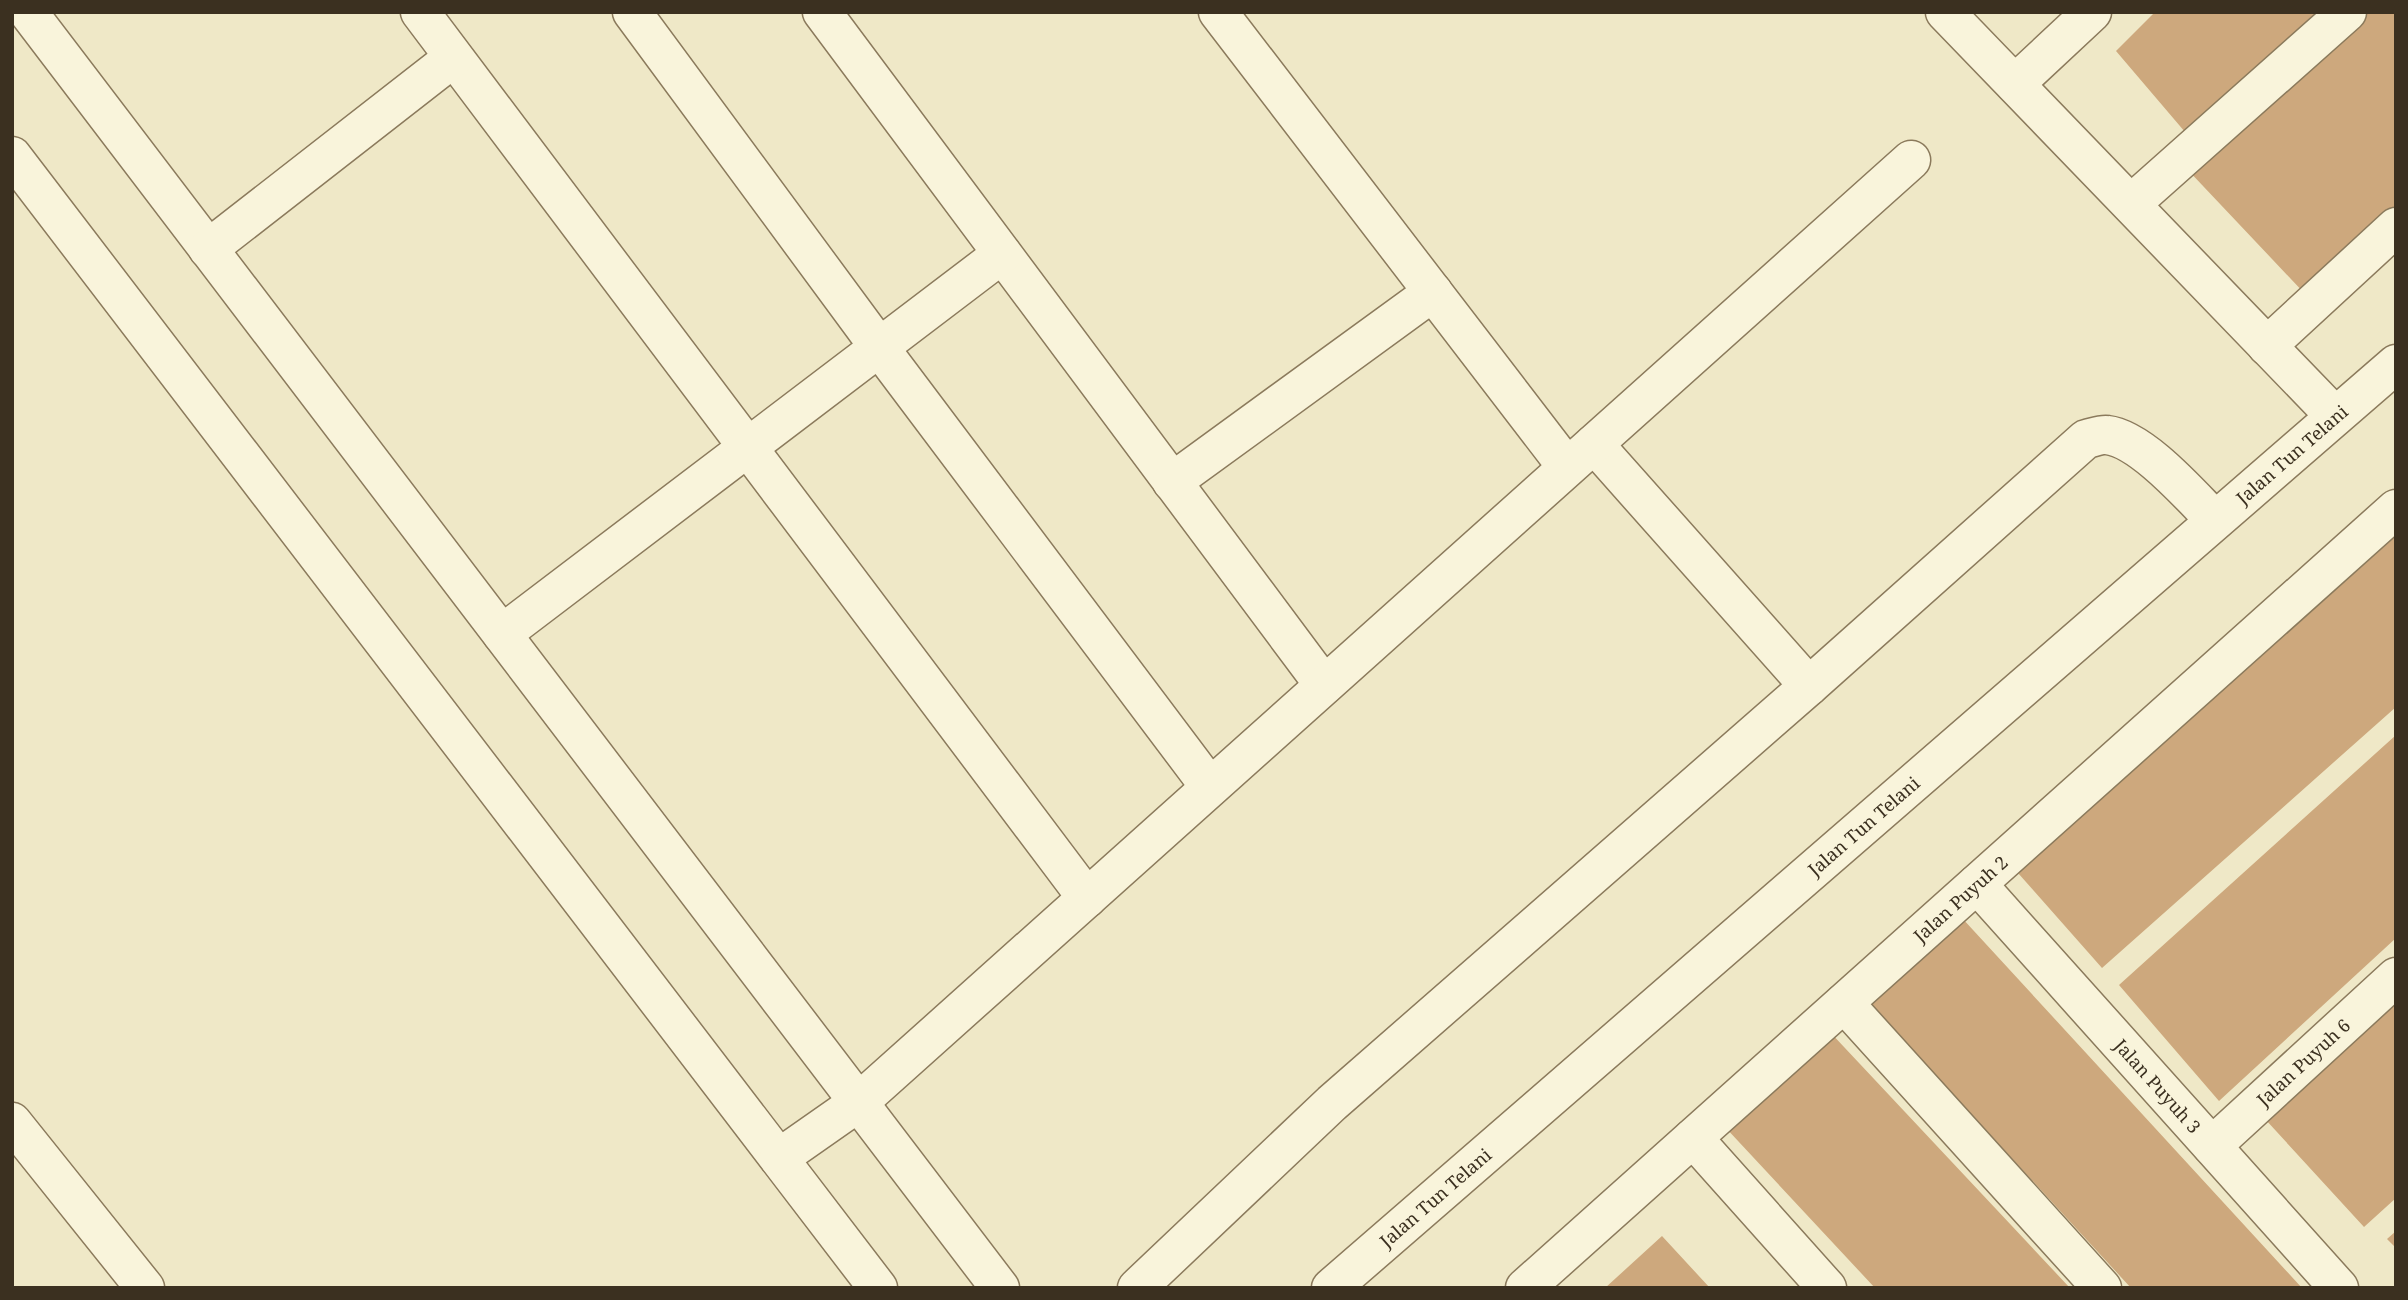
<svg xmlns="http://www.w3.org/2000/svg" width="2408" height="1300" font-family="'Noto Serif',serif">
  <rect width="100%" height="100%" fill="#efe8c7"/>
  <path fill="#cda87d" d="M2155,12h178l-142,127 -75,-88z
    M2359,12h37v200l-89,84 -121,-128z
    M2396,536v171l-294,261 -84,-95z
    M2396,735v203l-177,163 -100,-116z
    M1962,918l340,370h-171l-262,-285z
    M2396,999v199l-32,29 -99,-108z
    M1814,1015l256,273h-195l-164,-176z
    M2396,1231v17l-9,-9z
    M1662,1236l48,52h-105z"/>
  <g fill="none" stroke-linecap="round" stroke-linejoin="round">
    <g stroke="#8b7a5c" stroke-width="41">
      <g id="minor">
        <path d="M28,12l972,1276"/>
        <path d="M420,12l667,886"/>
        <path d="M632,12l247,335 331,440"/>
        <path d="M822,12l502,673"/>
        <path d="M1218,12l349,455"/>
        <path d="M1945,12l390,404"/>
        <path d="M2015,84l77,-72"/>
        <path d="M12,156l866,1132"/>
        <path d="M2131,204l216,-192"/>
        <path d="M208,249l245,-191"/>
        <path d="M2267,346l129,-119"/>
        <path d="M1594,444l215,242"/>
        <path d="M1172,482l261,-190"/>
        <path d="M502,634l500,-380"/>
        <path id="s1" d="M1977,884l362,404"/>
        <path d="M1844,1003l258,285"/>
        <path d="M12,1122l133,166"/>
        <path d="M1693,1138l134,150"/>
        <path id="s2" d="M2212,1146l184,-169"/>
        <path d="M779,1158l80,-56 1052,-942"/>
        <path d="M1137,1288l195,-185 477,-417 277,-247c6,-1 15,-5 21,-4 35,4 84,61 108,85"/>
        <path id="s3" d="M1331,1288l1065,-924"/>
        <path id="s4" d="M1525,1288l871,-779"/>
      </g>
    </g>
    <use href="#minor" stroke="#f9f4db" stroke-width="38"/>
  </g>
  <g text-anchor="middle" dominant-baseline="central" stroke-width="5" stroke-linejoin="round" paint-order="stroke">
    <g font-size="18" fill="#3b3020" stroke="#f6f1d7">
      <text stroke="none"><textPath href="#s3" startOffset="1272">Jalan Tun Telani</textPath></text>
      <text stroke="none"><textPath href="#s3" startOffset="705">Jalan Tun Telani</textPath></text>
      <text stroke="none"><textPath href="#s4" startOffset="584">Jalan Puyuh 2</textPath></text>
      <text stroke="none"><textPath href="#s2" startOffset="124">Jalan Puyuh 6</textPath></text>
      <text stroke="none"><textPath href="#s1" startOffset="271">Jalan Puyuh 3</textPath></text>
      <text stroke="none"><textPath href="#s3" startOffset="138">Jalan Tun Telani</textPath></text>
    </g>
  </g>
  <rect width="2408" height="1300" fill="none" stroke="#3b3020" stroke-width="28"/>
</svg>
